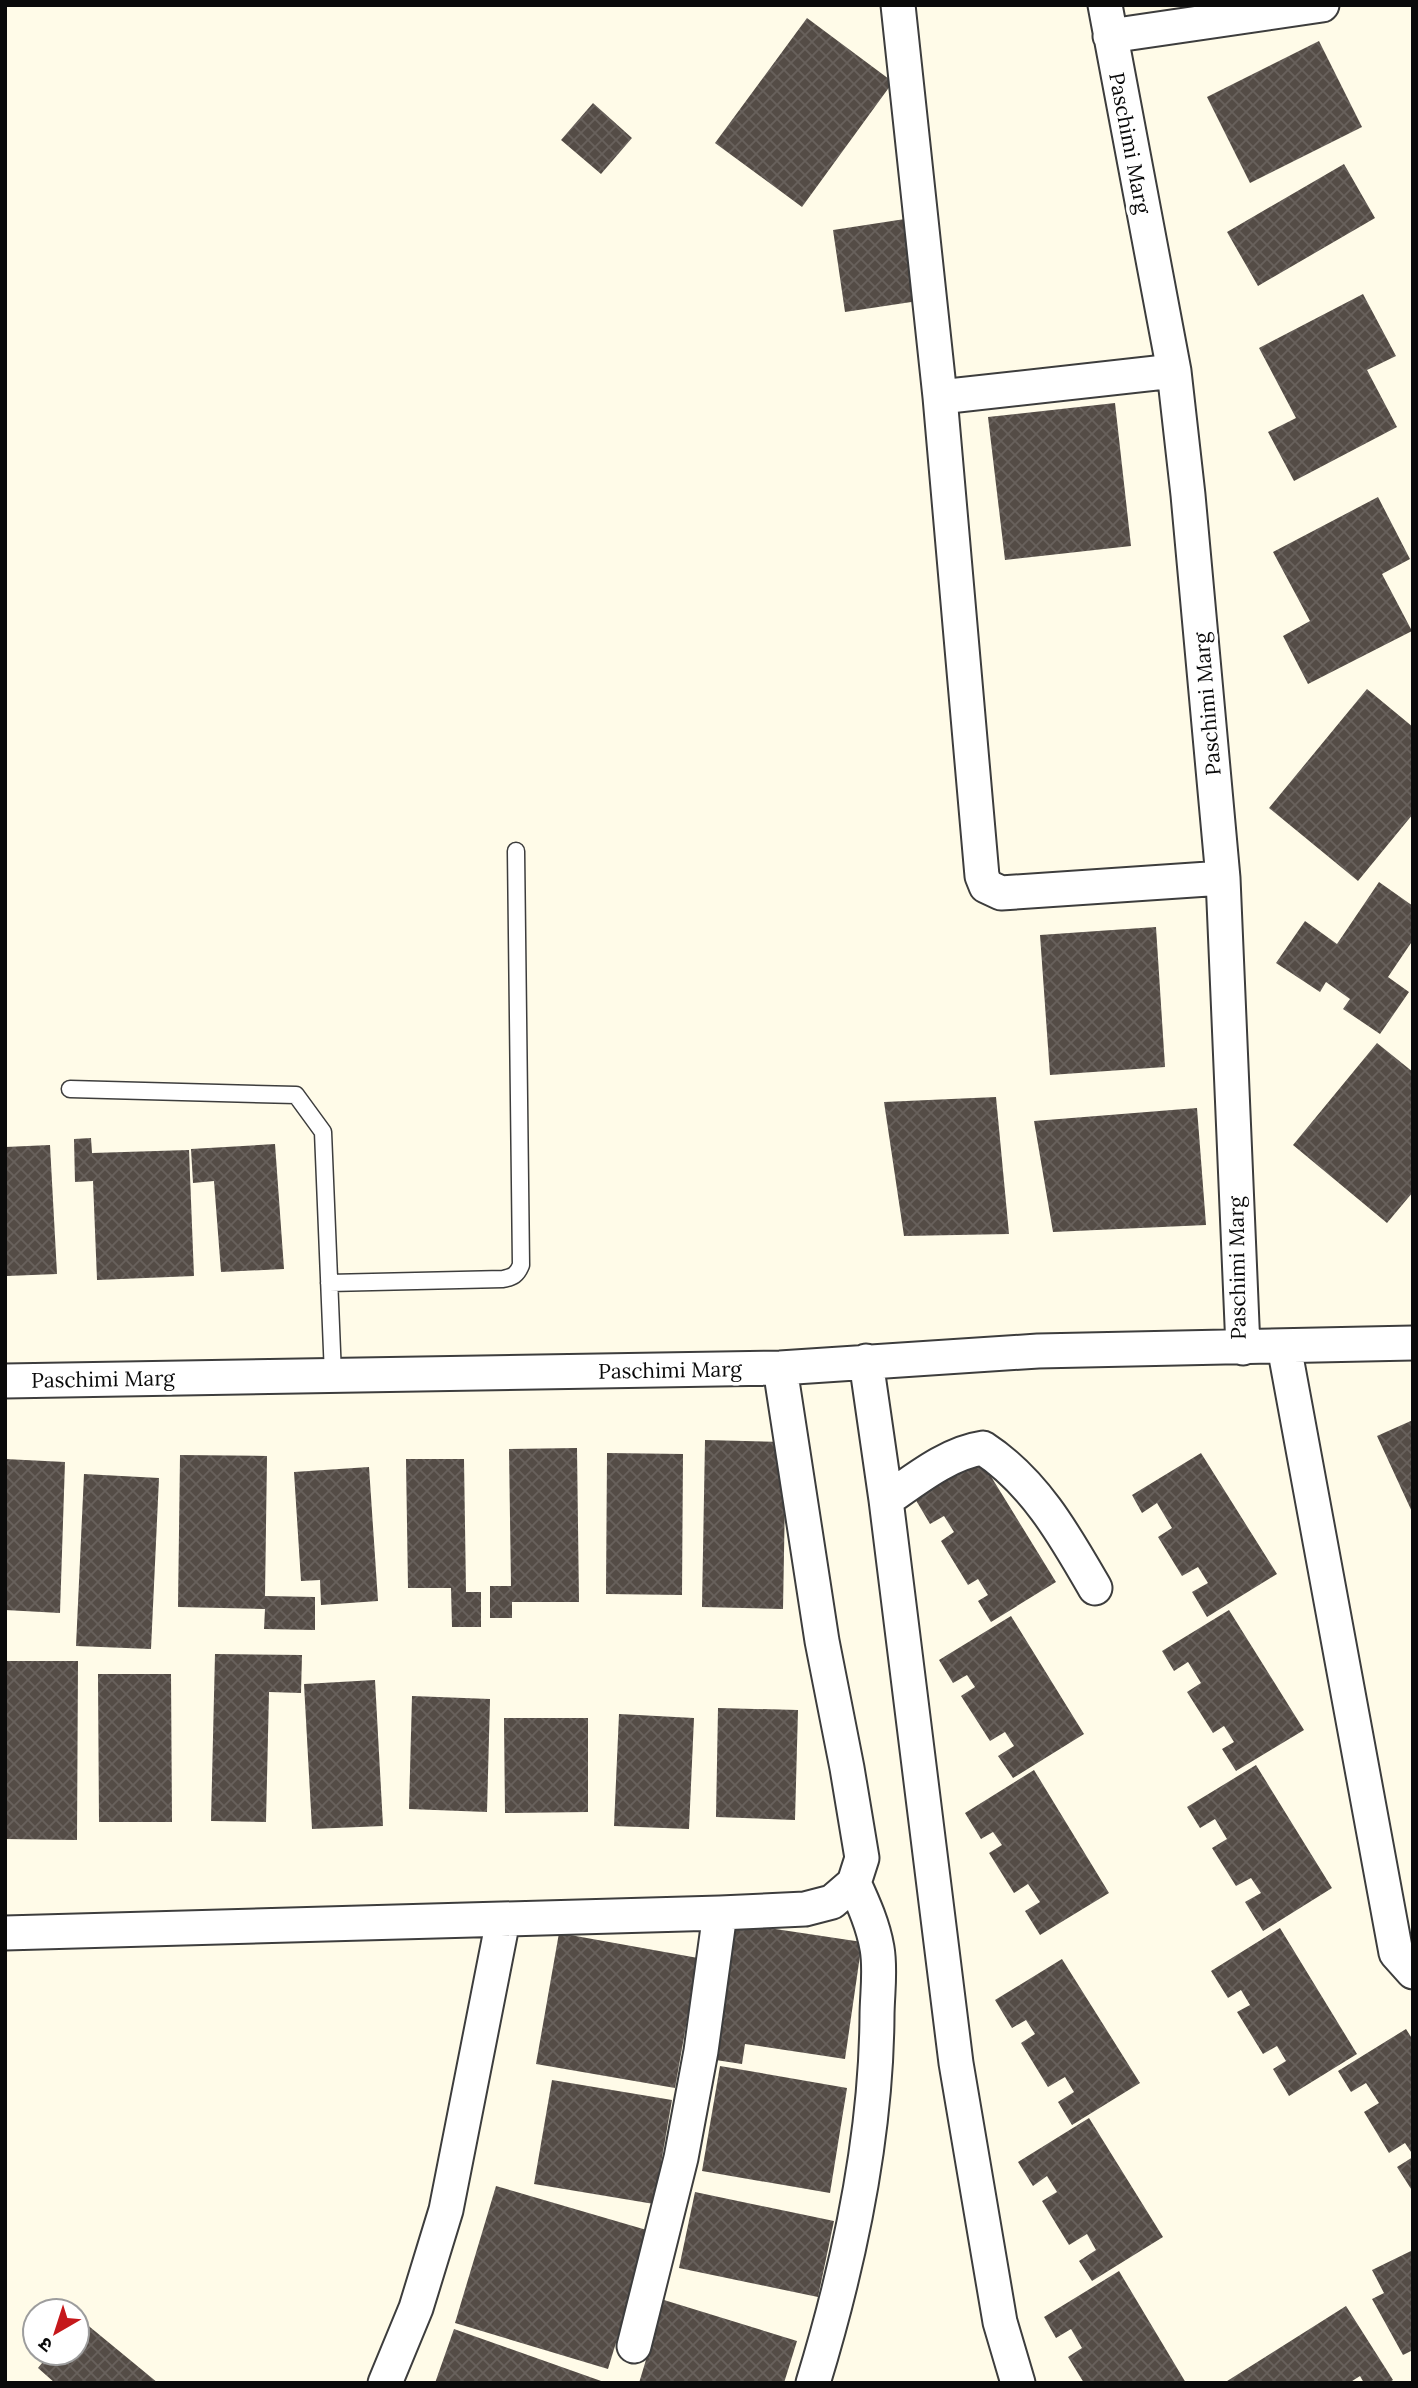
<svg xmlns="http://www.w3.org/2000/svg" width="1418" height="2388" font-family="Lora,'Noto Sans Devanagari',serif">
  <defs>
    <pattern id="building-cross-hatch" width="8" height="8" patternUnits="userSpaceOnUse" patternTransform="scale(1.75)"><rect width="8" height="8" fill="#544c46"/><path d="M0 0l8 8M0 8l8-8" fill="none" stroke="#68615c"/></pattern>
  </defs>
  <rect width="100%" height="100%" fill="#fffbe8"/>
  <path fill="url(#building-cross-hatch)" d="M807,18l86,64 -91,125 -87,-64z
    M1319,41l43,86 -112,56 -43,-86z
    M593,103l39,35 -31,36 -40,-34z
    M1344,164l31,54 -117,68 -31,-54z
    M905,219l13,82 -73,11 -12,-82z
    M1363,294l33,62 -29,14 30,57 -103,54 -26,-49 28,-14 -37,-70z
    M1115,403l16,143 -126,14 -17,-143z
    M1378,497l32,62 -28,15 30,57 -104,53 -25,-48 27,-15 -37,-69z
    M1367,689l46,38v87l-55,67 -89,-73z
    M1379,882l34,24v34l-25,37 21,15 -29,42 -37,-25 7,-10 -24,-17 -6,10 -44,-29 29,-42 32,23z
    M1156,927l9,140 -115,8 -10,-140z
    M1377,1043l36,29v120l-26,31 -94,-78z
    M996,1097l13,137 -105,2 -20,-134z
    M1197,1108l9,117 -153,7 -19,-111z
    M91,1138l1,15 97,-3 5,126 -97,4 -4,-99 -18,1 -1,-43z
    M275,1144l9,125 -63,3 -7,-91 -21,2 -2,-34z
    M50,1145l7,129 -50,2 -2,-129z
    M1413,1420v94l-36,-78z
    M705,1440l81,2 -3,167 -81,-2z
    M577,1448l2,154h-67v16h-22v-32h21l-2,-137z
    M607,1453l76,1 -1,141 -76,-1z
    M1201,1453l76,121 -70,43 -15,-25 16,-9 -10,-16 -16,9 -24,-39 14,-9 -15,-25 -15,10 -10,-18z
    M180,1455l87,1 -2,140 50,1v33l-51,-1 1,-20 -87,-2z
    M979,1457l77,125 -65,40 -13,-21 10,-6 -10,-16 -10,6 -27,-44 13,-9 -10,-16 -14,8 -16,-27z
    M5,1459l60,3 -5,151 -55,-3z
    M406,1459h58l2,133h15v35h-29l-1,-39h-43z
    M369,1467l9,134 -57,4 -1,-25 -19,1 -7,-109z
    M84,1474l75,4 -8,171 -75,-3z
    M1229,1610l75,120 -68,41 -14,-22 12,-7 -10,-16 -11,7 -26,-41 14,-9 -13,-21 -14,9 -12,-20z
    M1011,1616l73,118 -71,44 -15,-22 16,-10 -9,-14 -15,9 -29,-45 14,-9 -8,-12 -14,8 -14,-23z
    M215,1654l87,1 -1,38 -32,-1 -3,130 -55,-1z
    M5,1661h73l-1,179 -72,-1z
    M98,1674h73l1,148h-73z
    M375,1680l8,146 -71,3 -8,-145z
    M412,1696l78,3 -3,113 -78,-3z
    M718,1708l80,2 -3,110 -79,-3z
    M619,1714l75,4 -5,111 -75,-3z
    M504,1718h84v94l-83,1z
    M1256,1765l76,123 -69,43 -18,-29 16,-9 -10,-15 -15,8 -24,-38 15,-9 -12,-20 -15,9 -13,-21z
    M1034,1770l75,123 -69,42 -15,-24 15,-9 -12,-18 -14,9 -25,-40 13,-8 -9,-13 -12,7 -16,-26z
    M728,1922l134,20 -17,117 -100,-15 -3,20 -33,-5z
    M1280,1928l77,126 -68,42 -16,-27 13,-8 -9,-15 -14,8 -26,-42 13,-7 -9,-15 -13,8 -17,-27z
    M559,1933l139,25 -23,130 -139,-24z
    M1062,1959l78,124 -68,42 -14,-23 16,-10 -9,-15 -17,10 -27,-44 14,-9 -9,-14 -14,8 -17,-28z
    M1406,2029l7,11v115l-8,-12 -16,10 -25,-41 15,-9 -13,-20 -15,9 -13,-21z
    M720,2066l127,22 -17,105 -128,-22z
    M552,2080l120,20 -18,104 -120,-20z
    M1089,2118l74,119 -71,44 -13,-20 17,-11 -9,-16 -18,11 -27,-44 15,-9 -10,-16 -14,10 -15,-24z
    M1413,2157v35l-16,-25z
    M496,2186l154,45 -42,138 -153,-46z
    M695,2192l139,29 -16,76 -139,-29z
    M1413,2250v100l-10,5 -31,-56 12,-6 -12,-23z
    M1119,2271l67,112h-102l-16,-26 14,-9 -11,-19 -15,9 -12,-21z
    M664,2300l133,41 -13,42h-145z
    M1346,2306l47,74 -5,3h-24l-4,-7 -11,7h-125z
    M79,2318l79,65h-103l-17,-15 12,-15h27v-32z
    M454,2329l150,53v1h-169z"/>
  <g fill="none" stroke-linecap="round" stroke-linejoin="round">
    <g stroke="#3d3d3d" stroke-width="19">
      <path id="service" d="M70,1089l226,6 27,37 10,243
        M329,1283l174,-4c10,-2 14,-4 18,-14l-5,-414"/>
    </g>
    <g stroke="#3d3d3d" stroke-width="37">
      <path id="minor" d="M898,5l42,392 42,479 4,10 15,7 222,-15
        M1105,5l69,366 14,124 35,383 20,470
        M1110,36l212,-31
        M940,397l234,-26
        M1284,1346l112,607 17,19
        M866,1361l20,139 70,563 44,259 18,61
        M5,1381l775,-13 258,-17 375,-8
        M886,1500c29,-20 62,-47 97,-52 52,34 82,88 112,140
        M5,1933l715,-20 85,-4 27,-7 22,-19 8,-25 -15,-90 -25,-127 -42,-273
        M634,2346l47,-188 20,-107 19,-138
        M385,2383l31,-75 30,-98 57,-290
        M813,2383c36,-118 63,-242 64,-366 0,-22 4,-47 0,-69 -4,-23 -13,-43 -23,-65"/>
    </g>
    <use href="#service" stroke="#fff" stroke-width="16"/>
    <use href="#minor" stroke="#fff" stroke-width="33"/>
  </g>
  <g text-anchor="middle" dominant-baseline="central" stroke-width="7" stroke-linejoin="round" paint-order="stroke">
    <g font-size="21" fill="#0a0a0a" stroke="#fff">
      <text transform="translate(1130 143) rotate(79)">Paschimi Marg</text>
      <text transform="translate(1207 704) rotate(-95)">Paschimi Marg</text>
      <text transform="translate(1237 1268) rotate(-91)">Paschimi Marg</text>
      <text transform="translate(670 1370) rotate(-1)">Paschimi Marg</text>
      <text transform="translate(103 1379) rotate(-1)">Paschimi Marg</text>
    </g>
  </g>
  <rect width="1418" height="2388" fill="none" stroke="#0a0a0a" stroke-width="14"/>
  <g transform="translate(56 2332) rotate(219)"><circle r="33" fill="#ffffff" stroke="#9d9d9d" stroke-width="2"/>
  <path d="M0-5L12 26L0 18L-12 26Z" fill="#c5181b"/>
  <text y="-10" font-size="19" font-weight="bold" text-anchor="middle" fill="#0a0a0a">उ</text>
  </g>
</svg>
